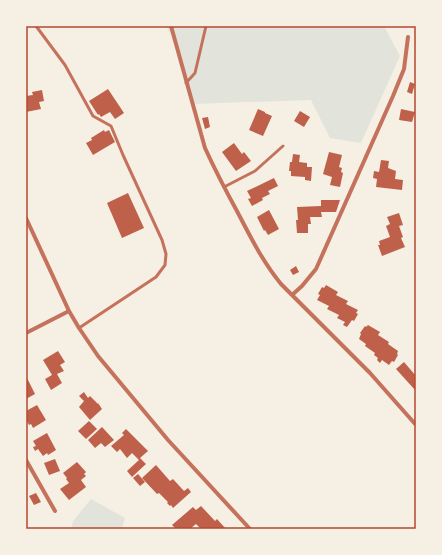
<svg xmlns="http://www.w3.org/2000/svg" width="442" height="555" font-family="Mulish,sans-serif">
  <rect width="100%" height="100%" fill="#f6efe4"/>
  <path fill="#e2e4dc" d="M166,26h218l16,30 -39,87 -31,-5 -19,-38 -118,4 -15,-56z
    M91,499l34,19 -3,11h-51l2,-8z"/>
  <path fill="#bf614a" d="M410,82l5,2 -3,10 -5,-2z
    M108,89l16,24 -9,6 -5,-7 -9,5 -2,-3 -1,1 -9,-14z
    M42,90l2,11 -5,1 2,7 -15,3v-16l7,-1 -1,-3z
    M258,109l7,3v1l7,3 -9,20 -14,-6z
    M401,109l14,3 -3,10 -13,-2z
    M300,111l10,6 -6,10 -10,-6z
    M208,117l2,10 -5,2 -3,-11z
    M104,130l1,2 4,-2 6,12 -22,13 -7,-12 6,-3 -1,-2z
    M234,143l8,11 2,-2 7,9 -15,10 -14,-19z
    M329,152l13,3 -3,12 3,1 -1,4 2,1 -3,14 -10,-2 2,-8 -9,-3z
    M293,154l7,1 -1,7 8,1v4h5l-1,14 -6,-1v-3l-14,-1v-5h-2l1,-9h2z
    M381,160l8,1 -1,7 8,3 -1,8 8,1 -1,10 -26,-3 1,-8 -4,-1 1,-7 5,1z
    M274,178l4,8 -10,5 2,3 -8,4 1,2 -11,6 -4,-7 3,-1 -4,-7z
    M128,193l16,35 -22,10 -15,-35z
    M321,200h19l-4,12h-15l1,5h-12l1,7h-3v9h-11l-1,-13h2l-1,-13 24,-1z
    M269,210l10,19 -11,6 -3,-5 -1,1 -7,-14z
    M399,213l4,12 -4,1 4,11 -2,1 4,9 -23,9 -4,-11h2l-1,-4 11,-4 -4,-11 4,-2 -3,-7z
    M296,266l3,6 -6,3 -3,-5z
    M326,285l12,7 -2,3 12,6 -2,3 12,6 -2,3 2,1 -4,7 -2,-1 -5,7 -4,-2 2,-3 -8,-4 2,-3 -12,-6 2,-3 -12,-6 3,-5 -2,-1 4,-7 2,1z
    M368,325l12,7 -2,3 11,7 -1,2 10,7 -1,3 1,1 -4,7 -2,-1 -3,4 -7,-5 -2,3 -3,-3 1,-2 -4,-3 1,-2 -10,-7 1,-2 -7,-5 2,-5 -1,-1 5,-7 1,1z
    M58,351l7,11 -5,3 4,6 -7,3 5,9 -11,7 -6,-11 7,-4 -9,-15z
    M404,362l12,14v13l-1,1 -19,-21z
    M26,376l9,18 -9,5z
    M84,392l4,6 2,-2 8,8v-1l4,6 -12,11 -11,-13 5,-6 -5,-5z
    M37,405l9,15 -13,8 -2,-4 -2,1 -3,-6v-8z
    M89,421l8,8 -11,10 -8,-8z
    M102,427l12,13 -9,7 -4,-4 -6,5 -7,-8z
    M126,429l22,22 -8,7 6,6 -14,13 -5,-6 12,-11 -7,-7 -5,5 -7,-9 -3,3 -6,-6 13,-11 -2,-2z
    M47,433l9,17 -8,5 -1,-2 -4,3 -5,-7 -3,2 -2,-4 3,-1 -3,-5z
    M55,459l5,12 -11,4 -5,-12z
    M77,462l9,10 -2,2 2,2 -5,4 5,7 -17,13 -9,-11 9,-6 -3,-4 1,-1 -4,-5z
    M156,465l14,16 3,-2 11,12 4,-3 3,4 -18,16 -2,-3 -1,1 -3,-3 1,-1 -9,-9 -2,1 -15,-16z
    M138,474l7,8 -5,4 -7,-8z
    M36,493l5,9 -7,3 -5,-9z
    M201,506l14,15 2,-2 9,10h-11l-1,-1 -1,1h-12l-5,-5 -6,5h-14l-4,-4 21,-18 3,3z"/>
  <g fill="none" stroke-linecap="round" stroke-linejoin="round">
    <path stroke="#c5725c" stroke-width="3" d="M36,26l29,39 28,51 18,10 12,29 39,85 4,14 -1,11 -9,12 -77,51
      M186,83l9,-10 11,-47
      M224,187l31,-16 28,-25"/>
    <path stroke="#c5725c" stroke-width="4" d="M171,26l34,122c10,22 21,43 33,65 13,25 25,49 43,71l89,89 46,52
      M26,218l43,93 10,17 19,28 70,84 82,89
      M292,295l10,-9 14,-17 77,-173 11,-27 4,-32
      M26,333l43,-22
      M26,460l29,51"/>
  </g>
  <rect width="442" height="555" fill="none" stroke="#f6efe4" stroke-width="54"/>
  <rect x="27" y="27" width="388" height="501" fill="none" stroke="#b5482f" stroke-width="1.5"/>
</svg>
